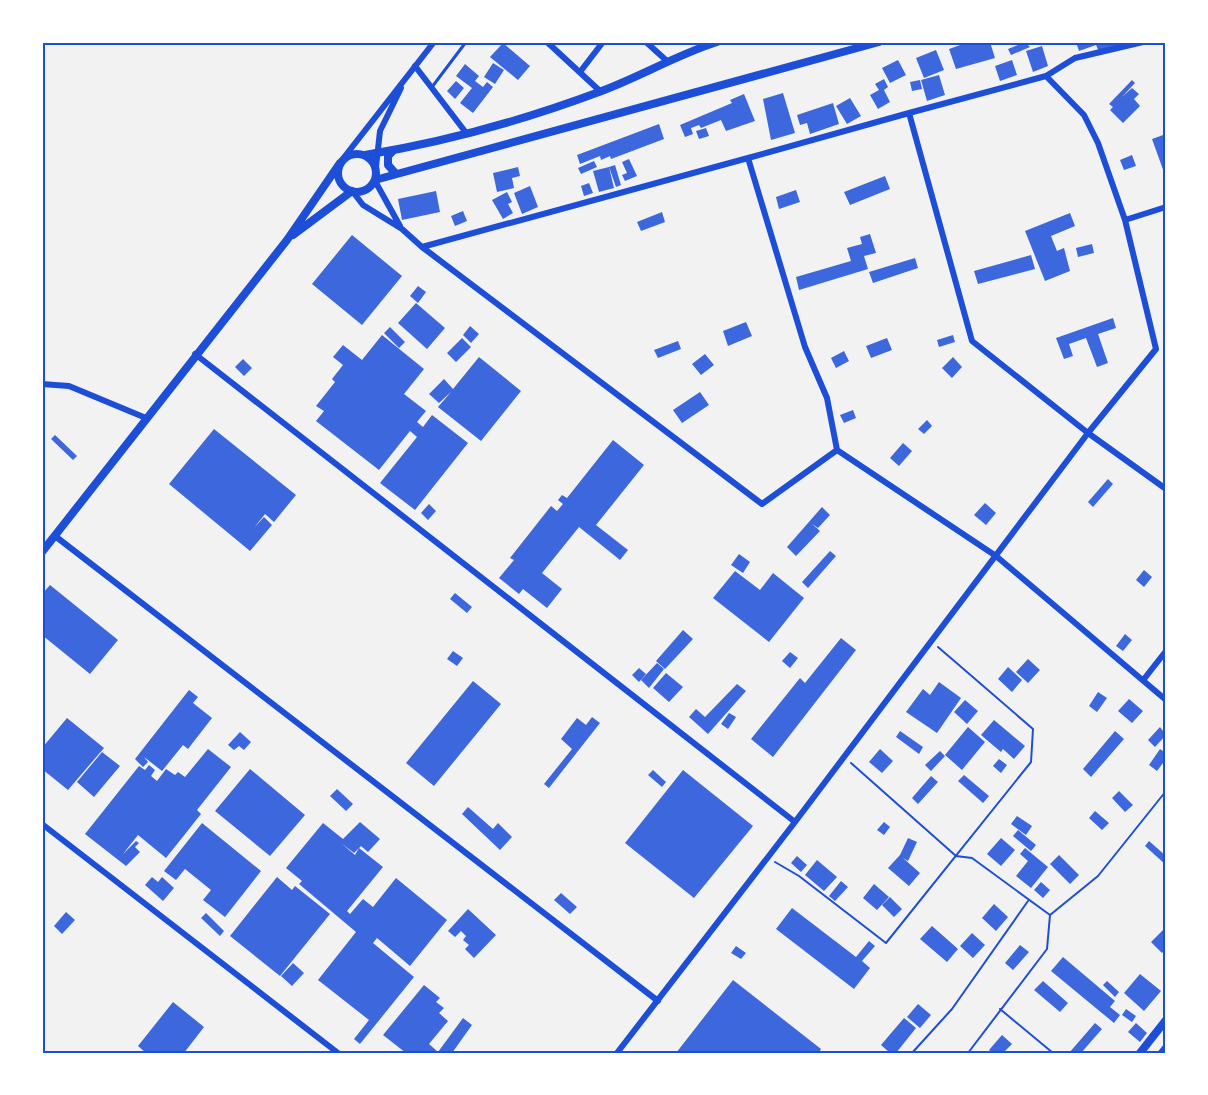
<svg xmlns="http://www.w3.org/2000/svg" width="1208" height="1095" font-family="'Exo 2',sans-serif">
  <rect width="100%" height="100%" fill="#f2f2f2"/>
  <path fill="#3d67dc" d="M969,42h21l5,16 -39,11 -7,-20z
    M1025,42l5,5 -19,8 -3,-6z
    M1076,42h39l2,4 -18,6 -3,-7 -17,6z
    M503,43l27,23 -12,14 -28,-23z
    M1042,46l6,20 -15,6 -7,-21z
    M936,50l8,20 -20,8 -8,-20z
    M898,60l8,15 -16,8 -8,-15z
    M1012,60l5,15 -17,6 -5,-15z
    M493,63l11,7 -9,14 -11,-7z
    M465,64l14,12 -4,5 8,6 4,-5 6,5 -20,26 -13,-10 12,-15 -16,-12z
    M939,75l6,20 -18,6 -6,-21z
    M884,79l4,8 -4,3 6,12 -12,7 -8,-14 9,-5 -4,-6z
    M920,80l2,9 -10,2 -2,-9z
    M1132,80l3,3 -13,14 10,-9 7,6 -5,5 6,7 -17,17 -13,-13 3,-3 -4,-3z
    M456,81l8,7 -9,11 -8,-8z
    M783,93l12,40 -24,7 -8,-41z
    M744,94l11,27 -29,10 -5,-11 -20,8 -2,-3 -8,3 2,6 -8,3 -5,-12 52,-22 -2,-3z
    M850,98l11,18 -14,8 -11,-18z
    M833,103l6,21 -29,10 -3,-11 -7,2 -3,-10z
    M659,124l5,15 -53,20 -1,-3 -9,4 -1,-4 -20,8 -3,-9z
    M706,128l3,8 -10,3 -3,-8z
    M1166,134v44l-14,-39z
    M1132,155l4,11 -12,4 -4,-10z
    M629,159l8,17 -12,5 -3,-6 5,-2 -5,-11z
    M594,161l3,6 -16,7 -3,-6z
    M615,165l6,20 -5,2 -7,-20z
    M518,167l2,9 -8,2 2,10 -17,4 -4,-19z
    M609,167l5,21 -15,4 -6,-21z
    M885,176l5,13 -40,16 -6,-13z
    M589,183l4,10 -9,3 -3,-10z
    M530,186l8,21 -16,7 -8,-21z
    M796,190l4,12 -21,7 -3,-12z
    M436,191l4,21 -38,8 -4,-21z
    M507,192l5,10 -4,2 5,9 -10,6 -11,-19z
    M463,211l4,10 -12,5 -4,-10z
    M662,212l3,10 -24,9 -4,-9z
    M1070,213l5,13 -24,10 6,15 7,-3 6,23 -25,10 -20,-50z
    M870,234l6,19 -12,3 4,13 -69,21 -3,-13 55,-16 -4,-13 15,-4 -2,-7z
    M352,235l50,41 -40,49 -50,-41z
    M1092,244l2,9 -16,4 -2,-9z
    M1031,255l4,14 -57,15 -4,-13z
    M915,258l3,10 -45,15 -4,-11z
    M418,286l8,6 -8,11 -8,-7z
    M416,303l29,25 -18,21 -29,-26z
    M1113,318l3,10 -18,6 10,29 -11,4 -11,-29 -17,6 4,12 -9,3 -8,-21z
    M746,322l6,14 -24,10 -5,-15z
    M470,326l9,8 -8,9 -8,-8z
    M390,327l15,15 -6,6 -15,-15z
    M382,335l42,34 -20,25 22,17 -9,11 6,5 9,-12 36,28 -53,67 -35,-27 37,-46 -7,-6 -31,39 -63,-49 8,-10 -8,-5 19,-24 -3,-3 11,-14 -10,-8 10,-12 19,15z
    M953,335l2,7 -16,5 -2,-7z
    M462,338l9,9 -15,15 -9,-9z
    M887,338l5,12 -21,8 -5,-12z
    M678,341l3,8 -23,9 -4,-8z
    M844,351l5,10 -13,7 -5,-10z
    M705,354l9,11 -13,10 -9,-11z
    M479,357l42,34 -40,50 -43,-34 13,-15 -12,11 -10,-9 15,-15 9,10z
    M953,357l9,10 -10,11 -10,-10z
    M243,359l9,9 -8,8 -9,-9z
    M700,392l9,13 -27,18 -9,-13z
    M853,410l3,8 -12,5 -4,-8z
    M927,420l5,6 -8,8 -6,-5z
    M214,429l82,66 -22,27 -9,-8 -11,14 10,-11 8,8 -22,26 -81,-67z
    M55,435l22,21 -4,4 -22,-21z
    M613,440l31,25 -48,60 32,25 -8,10 -41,-33 -37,46 20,16 -15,19 -24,-19 -4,5 -20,-16 15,-18 -4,-2 41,-52 6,5 6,-7 -5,-4 4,-5 5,3z
    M903,443l9,8 -13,15 -9,-8z
    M1108,479l5,5 -20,23 -5,-5z
    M985,503l11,10 -10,12 -12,-10z
    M429,504l7,7 -8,9 -7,-7z
    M822,507l8,8 -12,13 -6,-4 8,7 -24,25 -9,-9z
    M830,551l6,5 -28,32 -6,-6z
    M739,554l11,8 -7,11 -12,-8z
    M1144,570l8,7 -8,10 -8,-7z
    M735,571l25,19 13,-17 31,25 -35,44 -56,-44z
    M50,585l68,55 -28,34 -48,-39v-41z
    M455,593l17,14 -5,6 -17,-14z
    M683,630l10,9 -28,30 -9,-8z
    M1125,634l7,6 -9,11 -7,-5z
    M841,638l15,12 -83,107 -22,-18 49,-61 5,5z
    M453,651l10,7 -6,8 -10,-7z
    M790,652l8,6 -8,10 -8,-7z
    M1028,659l12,11 -12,13 -12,-11z
    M657,663l7,6 -15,19 -8,-8z
    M1008,667l14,13 -10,12 -14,-13z
    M639,668l7,6 -7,8 -7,-7z
    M666,673l17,14 -14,15 -16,-14z
    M473,681l28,23 -67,82 -28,-23z
    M939,682l22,16 -24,35 -31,-21 17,-23 7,6z
    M737,684l9,7 -38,43 -19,-17 7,-8 9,8z
    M189,690l9,7 -5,6 19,15 -24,31 -5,-4 -21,26 -18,-14 4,5 -5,5 -8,-8z
    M1098,692l9,6 -10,14 -8,-6z
    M1129,699l14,12 -11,12 -14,-12z
    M965,700l13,11 -11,13 -13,-12z
    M729,713l7,4 -8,12 -7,-5z
    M592,717l8,6 -51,65 -5,-4 28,-35 -11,-10 16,-21 9,7z
    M67,718l37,30 -36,42 -26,-21v-21z
    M994,720l31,26 -11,13 -11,-10 -2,3 -20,-17z
    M968,727l17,15 -23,28 -17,-15z
    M1160,727l6,8 -11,12 -7,-7z
    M900,731l23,16 -4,7 -23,-17z
    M1115,731l9,8 -33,38 -8,-8z
    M240,732l11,10 -7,8 -5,-4 -5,4 -6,-5z
    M208,749l23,18 -34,43 4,4 -35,44 -28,-23 -15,19 13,-13 3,2 -4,4 5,5 -14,14 -41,-32 54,-68 6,4 4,-5 6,5 -4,6 6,5 9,-12 9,6 3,-3 7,5z
    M880,749l13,12 -11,12 -13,-11z
    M1160,749l6,4v6l-9,12 -8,-6z
    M940,751l5,5 -14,15 -6,-6z
    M102,752l18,14 -26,31 -17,-15z
    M999,759l8,6 -6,8 -8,-7z
    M250,769l55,46 -35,41 -55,-45z
    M653,770l13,12 -4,5 -14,-12z
    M683,770l70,56 -59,72 -69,-55z
    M964,775l25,21 -6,7 -25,-22z
    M931,776l7,6 -20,22 -6,-6z
    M337,789l16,15 -7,7 -16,-15z
    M1119,791l14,14 -8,7 -13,-14z
    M468,807l25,22 5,-6 14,14 -12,13 -38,-36z
    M1095,811l14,12 -7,7 -13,-12z
    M1017,816l15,10 -6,9 -15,-11z
    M360,822l20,17 -12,13 -7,-6 -7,7 -13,-10 14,12 4,-7 24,19 -36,44 3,3 13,-15 10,8 23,-29 51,42 -37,46 -33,-28 -4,5 41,34 -54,67 -6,-5 15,-19 -51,-40 38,-48 -57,-48 3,-3 -16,-13 37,-45 20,16z
    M884,822l6,5 -6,8 -7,-5z
    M202,823l59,48 -36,46 -22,-17 8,-10 -26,-21 -9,11 -12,-9z
    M1018,830l18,15 -5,6 -18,-15z
    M908,838l9,4 -9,19 -5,-3 17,15 -11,13 -21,-18 12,-13z
    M1001,838l14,12 -14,16 -14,-12z
    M1149,841l17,15v9l-21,-19z
    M1025,848l23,19 -17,21 -15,-12 12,-15 -8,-7z
    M1059,855l20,20 -9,9 -20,-20z
    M797,856l10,9 -6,7 -10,-9z
    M817,860l20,17 -13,14 -19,-16z
    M152,877l6,5 4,-5 12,11 -11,13 -18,-16z
    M277,877l15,13 3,-4 35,28 -50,62 -50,-40z
    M841,881l7,6 -13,14 -6,-5z
    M1041,882l9,8 -7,8 -9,-8z
    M874,884l15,13 -12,13 -14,-12z
    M561,893l16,14 -7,7 -16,-14z
    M890,897l12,12 -8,8 -12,-12z
    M994,904l14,13 -12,14 -14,-13z
    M792,908l64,49 13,-16 6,5 -13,15 8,7 -16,21 -78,-60z
    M468,909l28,26 -22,23 -9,-9 4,-4 -6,-5 3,-4 -5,-5 -6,6 -7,-6z
    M66,912l9,8 -13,14 -8,-8z
    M206,913l18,18 -4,5 -19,-18z
    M932,926l26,23 -11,13 -27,-23z
    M1166,927v22l-4,4 -11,-11z
    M972,933l13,12 -12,13 -13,-12z
    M1020,945l9,7 -16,18 -8,-7z
    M736,946l10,7 -5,6 -10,-6z
    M1063,957l52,44 -5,6 10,8 -6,8 -63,-52z
    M293,963l11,10 -12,13 -11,-10z
    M1140,974l21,17 -17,20 -20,-18z
    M733,980l88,69 -2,4h-143z
    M1043,981l25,22 -8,9 -26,-22z
    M1107,981l12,11 -4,5 -12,-12z
    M424,985l16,13 -4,4 8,6 -5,5 9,8 -19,23 9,8 25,-34 9,7 -20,28h-46l-23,-18z
    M173,1002l31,25 -20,26h-38l-8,-7z
    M918,1004l13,11 -11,13 -13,-11z
    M1126,1009l10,7 -4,6 -10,-7z
    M904,1018l12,10 -20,25h-6l-9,-8z
    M1095,1023l7,6 -21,24h-12z
    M1136,1023l11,10 -7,9 -12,-10z
    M1002,1035l10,9 -9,9h-10l-4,-3z"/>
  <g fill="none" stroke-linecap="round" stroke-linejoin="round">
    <path stroke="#1d4ed8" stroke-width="2" d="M851,763l105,93 16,2 78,57 48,-39 68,-85
      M775,862l24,14 87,67 145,-181 2,-33 -95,-82
      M1000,1009l53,44
      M912,1053l40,-44 76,-108
      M968,1053l79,-104 3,-34"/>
    <path stroke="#1d4ed8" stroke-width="3" d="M432,87l34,-45"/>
    <path stroke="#1d4ed8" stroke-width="6" d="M547,42l54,50
      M646,42l21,19
      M415,66l52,68
      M580,72l23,-30
      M1046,76l29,-18 68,-16
      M748,158l161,-45
      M342,160l92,-118
      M376,167l4,-36 21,-43
      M375,181l25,45
      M353,192l10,13 39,24 20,18 340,257 75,-54 -10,-52 -22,-51 -57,-189 -326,89
      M1125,220l41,-13
      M195,354l600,468 -178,231
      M42,384l27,2 77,32
      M837,450l159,106 170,144
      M55,536l603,465
      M1144,679l22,-28
      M795,822l293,-389 68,-84 -31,-129 -27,-77 -14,-28 -38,-39 -137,37 63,228 116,92 78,56
      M42,824l296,229"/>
    <path stroke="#1d4ed8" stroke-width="8" d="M394,150l-6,6v9l8,9
      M338 173a19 19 0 1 1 38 0a19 19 0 1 1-38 0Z
      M365,155c80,-13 159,-35 234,-63 41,-15 77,-37 118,-50
      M375,180l504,-138
      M293,235l59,-44
      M42,552l245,-312 53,-77
      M1140,1053l26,-33
      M1162,1053l4,-5"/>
  </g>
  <rect width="1208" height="1095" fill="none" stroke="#ffffff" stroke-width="87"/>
  <rect x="44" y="44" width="1120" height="1008" fill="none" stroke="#1d4ed8" stroke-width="2"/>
</svg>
